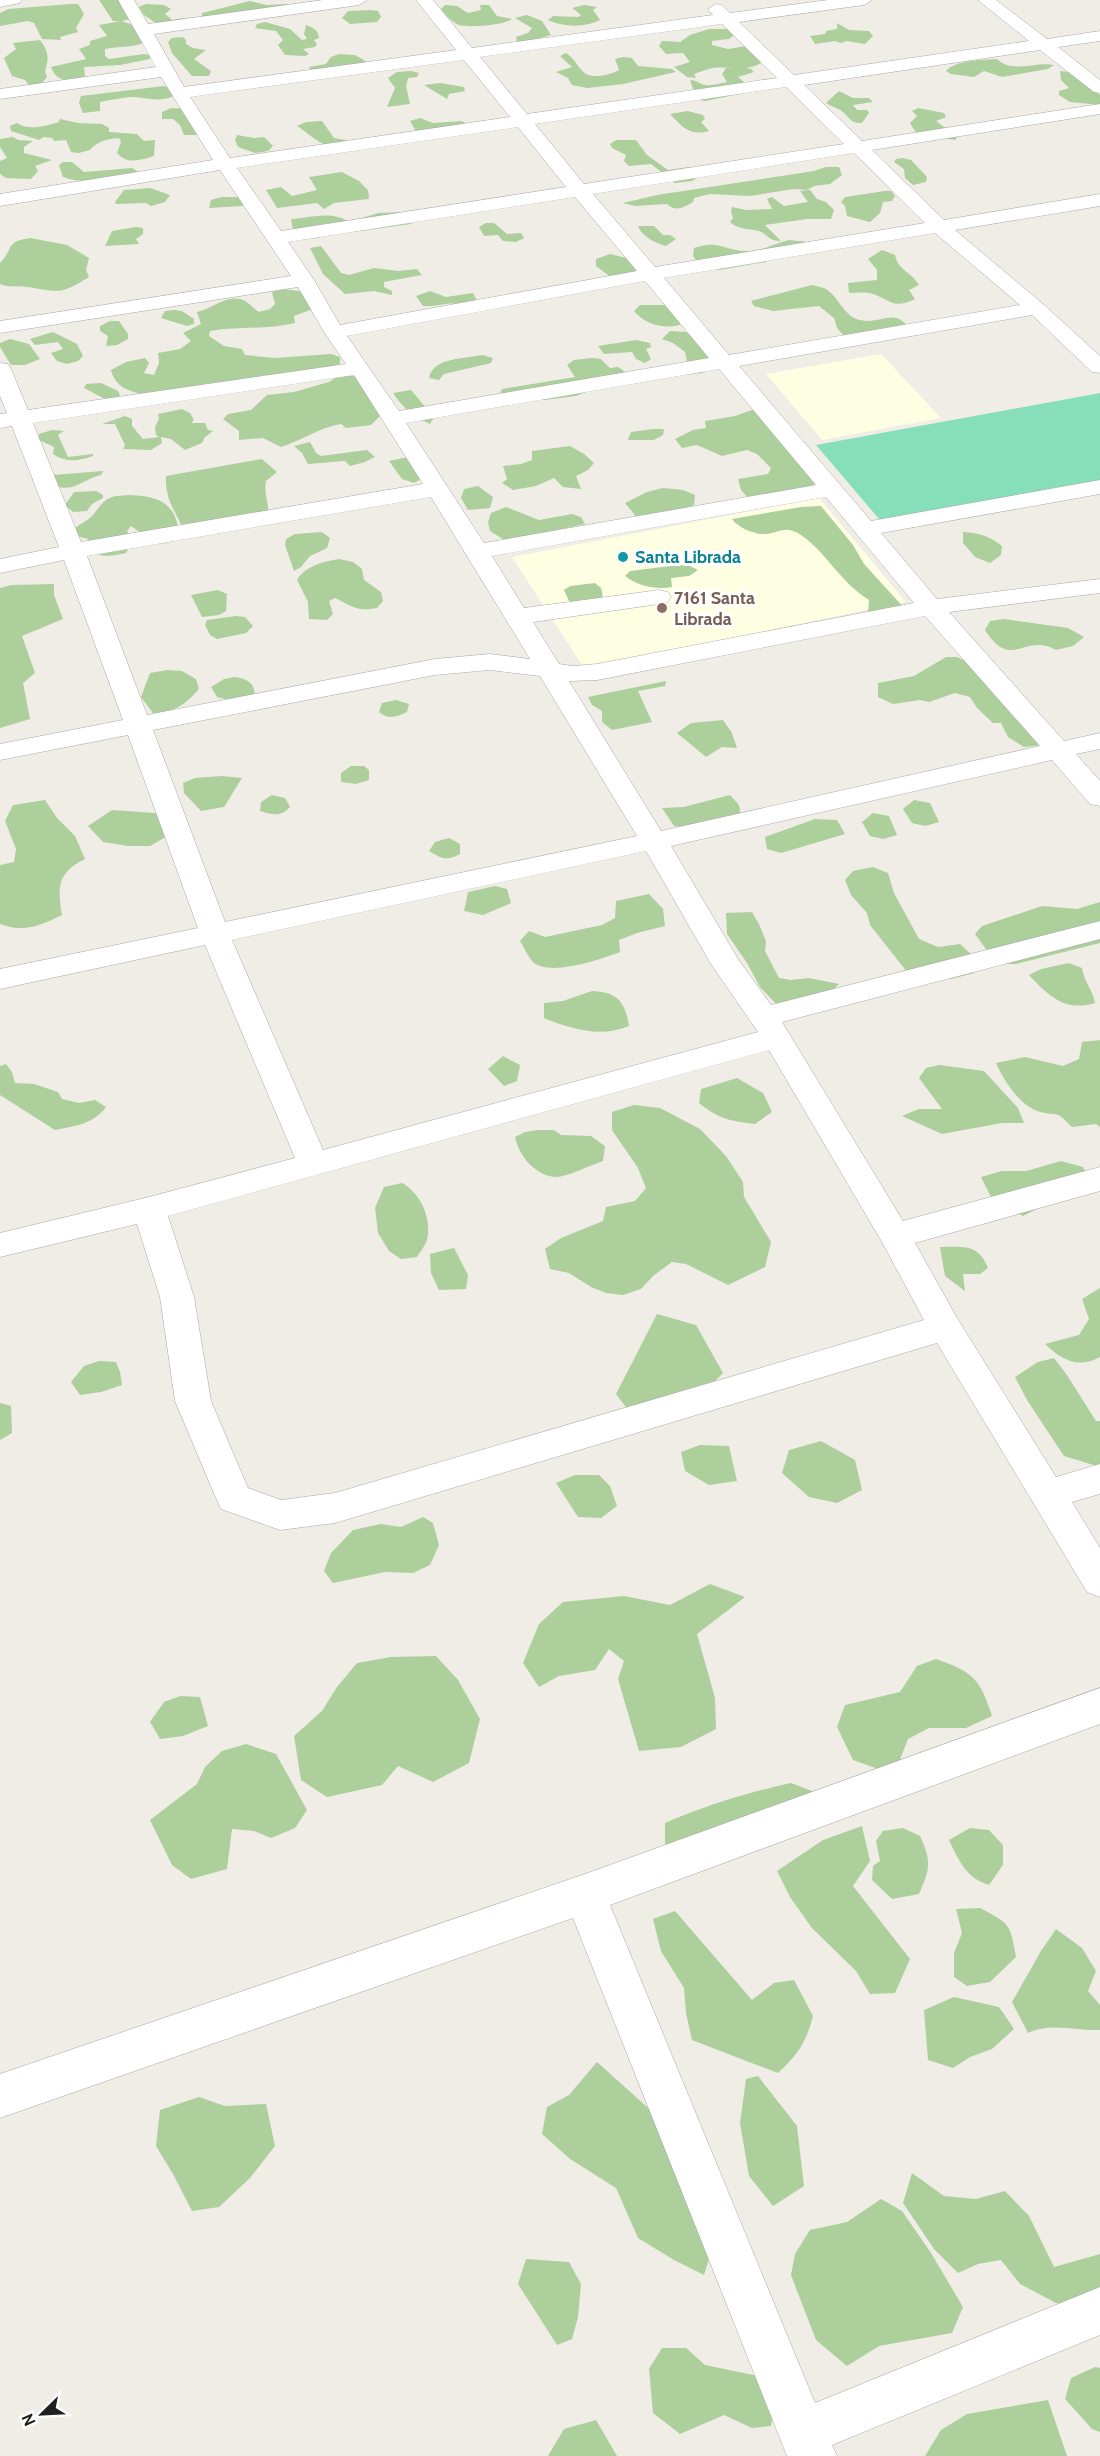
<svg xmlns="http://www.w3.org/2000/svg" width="1100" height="2456" font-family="Cabin,sans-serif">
  <rect width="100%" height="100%" fill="#f0ede7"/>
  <path fill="#fefee2" d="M881,354l60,64 -119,22 -56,-66z
    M819,498l87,104 -322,66 -72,-111z"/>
  <path fill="#accf9c" d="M99,0h20l12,19 -9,2 13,5 10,16c-12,6 -26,4 -40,7v7l4,3 35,-5 6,1v4l-30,6 -36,2 1,11c-16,3 -27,6 -34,-11l35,-8 -7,-10 11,-4v-4l17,-5 -8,-11 22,-4h-8z
    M250,1l17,4 20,-1 1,7 -86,6v-4z
    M70,4h8l6,10 -8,14 2,4 -18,5 1,3 -19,-1 -8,-16 -6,-2 -28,5v-13l9,-4z
    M146,4l18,1 7,4 -6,5 7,6 11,-2 2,2 -25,6 -16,-11 -5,-8z
    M445,5l12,1 11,7 13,-3 -1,-5h9l8,11 15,3c-7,6 -43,9 -53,6 -6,-2 -14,-10 -18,-16z
    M584,5l13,2 -4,3 7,10c-15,8 -37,7 -52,0l5,-4 25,1 3,-2 -9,-7z
    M371,10l7,1 3,6 -4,5 -27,2 -8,-6 6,-7z
    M527,15l15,6 9,14 -36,10 2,-3 -1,-5 12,-4 4,-5 -17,-10z
    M265,22l25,7 12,11 5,-1 -3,-5 2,-9c7,3 12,4 13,13l-5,2 3,4 -2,3 -12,2 6,5 -4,2 -20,-1 -7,-10 5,-5 -7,-9 -21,-3 2,-4z
    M837,23l12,7 20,1 4,5 -8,8 -18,-3 -6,2 -6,-2 -20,3 -5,-8 15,-2 1,-3 11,-2z
    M709,29h18l7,6 -5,4 -17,2v4l16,4 18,-3 16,16c-12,10 -34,4 -49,6 -6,1 -13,4 -19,6l2,4 -9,-1 -13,-10 16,-5 -7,-9 -17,1 -7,-8 3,-5 18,1 10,-7z
    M183,37l3,3v4l7,4 13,2 -12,9 17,12 -2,5h-17l-20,-23 -4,-11 4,-4z
    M40,40c9,12 9,18 5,31l2,6 -9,10 -7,1 -6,-8 -13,-4 -8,-18 12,-9 -3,-6z
    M566,53c9,5 12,16 20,21 9,5 26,0 33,-4l-4,-11 8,-2 9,1 6,8 34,3 4,3 -53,12 -36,4 -15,-3 -4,-7 -12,-6 16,-5 -12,-11z
    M339,54l16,1 17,10 -61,5 -2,-3 17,-3 5,-7z
    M997,59c16,15 38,2 57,6l-6,4 -46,8 -18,-6 -10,6 -23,-3 -5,-3c9,-11 37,-11 51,-12z
    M742,67l9,2 3,3 -16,5 17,14 -50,10 -10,-2 3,-6 -5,-4 -3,-9c7,0 9,4 15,5 7,1 16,-2 22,-3l-5,-8 4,-6z
    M411,71l8,2 -2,4 -9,1 -2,8 4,18 -23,3 8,-19 -7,-10 9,-6z
    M1060,71l10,1 30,23v10l-30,-3 -11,-7v-4l10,-3 -8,-8z
    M440,83l24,4 1,4 -16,3 -2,5 -23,-14z
    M164,86l5,2 5,8c-15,7 -29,1 -44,1 -10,1 -20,3 -30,5v9l-17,2 -4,-10 2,-7z
    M839,91l14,7h16l4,4 -20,3 4,5h10l2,3 -7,10c-13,1 -12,-7 -22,-13 -5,-3 -10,-4 -14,-7z
    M171,108l20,1 10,22 -4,4h-13l-4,-10 -7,-6h-11v-7z
    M918,108l26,5 2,4 -10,4 8,6 16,7 -5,6 -38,-6 -7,-11 7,-7 -5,-5z
    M688,111l15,4 2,4 -4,3 8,9c-19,5 -26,-3 -39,-17z
    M420,118l13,5 28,-2 7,3 -49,12 -9,-15z
    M60,119l18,4 24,1 7,4v4l28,2 7,7 11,-1 -1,16c-12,4 -27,9 -37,-3l4,-11 -2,-4c-11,1 -22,3 -29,12l-11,3 -8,-1 -5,-12 -12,1 -2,-3 -8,-1 -5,3 -28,-9 -1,-5 7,-3c11,8 30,3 42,-1z
    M322,121l12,17 12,2c-18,16 -34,-5 -49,-14l9,-4z
    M237,135l17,3 10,-1 9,9 -5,5 -13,2 -17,-6 -3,-7z
    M13,137l5,3 15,1 -9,6v6l28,7 -17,6 3,5 -7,8 -25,-1 -6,-4v-13l7,-3 -7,-11v-8z
    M616,140h20l11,15 21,15 21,-3 8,2 3,7 -8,5 -17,2 -24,-19 -22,2 -5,-5 2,-6 -14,-7 -2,-4z
    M903,158l8,2 16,17 -1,5 -13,3 -8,-7 -1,-9 -10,-7 2,-3z
    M63,162h9l12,10 48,-4 8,5c-24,4 -54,13 -77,4l-4,-12z
    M826,167h13l3,8 -12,9 -16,2 -7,4 -13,-1 -44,7 -40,-2 -16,4 -1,4c-10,6 -17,10 -26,2l-32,2 -12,-3 34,-8 157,-24z
    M342,172l17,9 9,9 1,9 -35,4 -10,6 -7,-6 -40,5 -11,-18 15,-3 11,9 25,-6 -8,-13z
    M150,188l20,7 -5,7 -14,4 -5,-3 -30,1 -1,-2 9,-12z
    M810,190l7,9 9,3 8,8 -3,9h-24l-42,6 16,16c-13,0 -12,-6 -22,-10 -11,-3 -21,-1 -29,-9l3,-4 -2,-6 1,-5 14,3 26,-1 -5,-10 5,-2 12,9 24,-4 -8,-11z
    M885,191h6l4,5 -3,5 -9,1 -3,11 -10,9 -23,-6 -2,-10 -4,-4 4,-5z
    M222,197h18l3,9 -34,2 2,-8z
    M403,212l9,9 -1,3 -57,8 -32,-1 -3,7 -20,2 -5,-5 -3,-16c18,-1 41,-9 58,3l29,-9z
    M486,223h8l13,11 14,-1 3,5 -8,4 -13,-1 -5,-6 -14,1 -5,-9z
    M638,226h16l9,9h7l6,4 -10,7c-11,-3 -24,-9 -28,-20z
    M136,227l7,1v6l-7,5 3,5 -34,2 7,-15z
    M30,238l37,7 22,13 -3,12 3,7c-29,18 -29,15 -61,10 -11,-2 -18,1 -28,-3v-21c15,-15 4,-21 30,-25z
    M789,240c12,1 27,2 36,11 -19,5 -43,-1 -59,11l-47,8 -18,-3 -8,-11 1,-8c27,-9 30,4 55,3 14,0 26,-8 40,-11z
    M321,246l20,27 8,2 25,-7 25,3 18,-2 5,6 -38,7v5l8,4v4l-18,-4 -29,3 -22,-20 -13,-26z
    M882,250l13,5c4,17 16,16 24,30l-10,5 6,9c-25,12 -26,-2 -46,-6 -6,-1 -14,0 -20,0l-1,-10 29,-3v-10l-9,-11z
    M610,254l24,6 6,9 -5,2 -2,7h-21l-16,-12v-7z
    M812,285c4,1 10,2 14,4 13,8 18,28 34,31 23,5 33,-14 51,10l-5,6 -45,8 -17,-8 -7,-8 -3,-10 -15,-12 -46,5 -19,-5 -3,-5z
    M283,289l31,4 -1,16 -19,7 1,7c-29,7 -56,3 -85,8l-1,5 15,10 18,3 3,6 30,3 56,-4 9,3v7l-36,10 -163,20c-15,-4 -26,-8 -30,-24l15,-8 19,-4 4,5 -5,10 10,2 5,-12 -1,-10 22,-4 11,-8 -8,-8 18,-9 -4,-12c16,-3 29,-18 46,-12 5,2 10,8 16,12l11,-3 5,-5 -3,-12z
    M430,291l16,6 27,-4 4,8 -9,5c-22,-6 -25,1 -45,0l-7,-10z
    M640,305h28l18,17c-16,9 -40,4 -52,-11z
    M174,310l8,1 12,8v5l-7,2 -26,-8 4,-7z
    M110,321h9l9,13v5l-11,6 -11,1 2,-10 -8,-5v-5z
    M670,331l16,1 13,11 17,24 -14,6 -28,3 13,-14 -2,-10 -12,-9 -11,-4z
    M53,332l24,12 6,12 -5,5 -11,3 -10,-3 -6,-8 12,-4 -5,-7 -23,3 -5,-6z
    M10,339l19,5 11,15 -15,6h-14l-11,-18v-4z
    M636,340l14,3 1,4 -5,2 5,10 -6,4 -9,-4 -4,-7 -28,2 -6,-8z
    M482,355l11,3 -2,5 -47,11 -5,6 -10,-2c4,-21 36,-19 53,-23z
    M592,358l9,1 9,9 8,-1 12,8 -54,21 -31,4 -46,-3 3,-8 73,-12 -8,-12 7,-5z
    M348,375l16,3 16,38 -9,9 -25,3 -5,-4c-23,4 -38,16 -60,23l-18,-9 -24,2v-9l-16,-12 5,-5 23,-4 16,-15 27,-3 35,-10 9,-6z
    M101,383l17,8 2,4 -3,4 -14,-1 -19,-10 2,-4z
    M411,390l23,27 -4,7c-15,-6 -29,-18 -37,-31z
    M182,409l8,4 4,7 -3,3h14l3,7 5,1 -8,6 -3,6 -17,7 -14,-11 -10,-2 1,6 -11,7 -28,-1 2,-4 -10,-21h-13l23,-8 7,3v7l11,13 16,-2 -3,-2 -1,-8 4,-8 -1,-5z
    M752,410l8,5 56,66 -4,8 -64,9 -7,-8 -3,-11 30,-5 3,-6 -14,-14 -10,-4 -25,6 -25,-11 -15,3 -7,-9 18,-9 13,-2 -1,-7 30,-5z
    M653,429h11l-1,6 -9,5h-26l3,-8z
    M52,430l12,1 -6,4 10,22 25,-3v2c-14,5 -27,7 -40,-2l1,-7 -15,-7v-6z
    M310,442l6,11 5,3 46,-6 8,7 -10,5 -15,4 -5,-5 -37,3 -6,-11 -8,-7z
    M570,446l14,8 10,9 -6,7 -12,6 5,13 -18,-2 -9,-9 -18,8 -23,4 -11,-7 5,-4 -4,-13 18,-2 11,-4v-9z
    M413,456l10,22 -9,5 -12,-4 -13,-18z
    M262,459l15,13 -11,9c-3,16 6,27 1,42l-50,11 -33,-2c-8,-22 -19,-30 -18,-56z
    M103,471l-2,4c-15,3 -29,18 -44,11l-4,-11z
    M478,486l15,11 -3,11 -22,2 -7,-12 3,-9z
    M663,488l20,2 12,5 -1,10 -20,7 -36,7 -13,-16 22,-11z
    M96,491l7,4v3l-11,6 -5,7 -14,1 -8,-7 9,-13z
    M130,495c30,1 48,9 49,43 -24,13 -29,1 -48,-12l-4,5 5,10 -6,12c-15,3 -26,6 -38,-5v-9l-11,-3 -4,-6c6,-6 15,-9 20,-15 13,-17 14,-19 37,-20z
    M821,506l32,39 11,19 42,46 -38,4 1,-14c-29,-18 -43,-48 -68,-65 -17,-12 -24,0 -40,-1 -9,-1 -24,-7 -29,-15l69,-12z
    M506,507l33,13 33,-6 9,3 4,7 -79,17 -16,-10 -2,-9 3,-9z
    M322,532l8,6 -3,10 -17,8 -9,11 -7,4 -9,-26 1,-6 9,-5z
    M963,532c17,1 26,4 39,14l-1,9 -11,8 -15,-6 -12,-14z
    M339,559l14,3 9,7 2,11 17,12 2,9 -6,7c-21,4 -25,-2 -42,-10l-6,3 4,13 -6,6 -18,-1 -1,-17 -11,-22c8,-14 28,-19 42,-21z
    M686,564l12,6 -9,6 -18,2 1,9c-16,3 -34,-1 -47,-11l5,-5z
    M595,583l6,5 2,8c-11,10 -20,11 -34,5l-5,-11 6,-4z
    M54,584v11l9,24 -41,17 13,37 -12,10 7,36 -30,9v-140l11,-3z
    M218,590l9,4 -1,17 -7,4 -17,2 -11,-22z
    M236,616l9,1 8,9 -7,7 -29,6 -7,-4 -5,-10 2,-5z
    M1004,619l64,9 16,9 -11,9 -17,4c-33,-18 -44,22 -71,-20l5,-9z
    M946,657h11l19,9 66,79 -18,2 -16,-10 -7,-14h-8l-16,-15 -7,-11 -15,-4 -26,9 -9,-2 -27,4 -15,-7v-14l36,-7z
    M167,670l15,1 14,8 3,10c-14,16 -24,23 -46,24l-12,-16 9,-24z
    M235,677c12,2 19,5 20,18l-26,5 -12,-3 -6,-10 13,-8z
    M666,681l-1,5 -27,5 14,31 -40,8 -10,-8v-11l-10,-6 -4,-8z
    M396,700l13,4 -2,8c-10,5 -19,8 -28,0l3,-9z
    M723,720l9,13 5,15 -15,-1 -16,10 -29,-24 14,-10z
    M351,766h13l5,4v10l-13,4 -15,-2v-9z
    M222,776l20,2 -18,29 -23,4 -17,-18 -1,-10 12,-5z
    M272,795l13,3 5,9c-10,10 -17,8 -30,4l1,-9z
    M730,795l9,10 2,11 -53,12 -14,-2 -12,-18 22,-1z
    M45,800l12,18 18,18 10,23c-27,13 -28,28 -23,56 -23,11 -37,18 -62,9v-59l14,-3 2,-13 -11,-28 8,-16z
    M914,800l16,3 9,19 -14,4 -13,-3 -9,-14z
    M112,810l43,3 11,4 5,17 -21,12h-22l-25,-4 -15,-16z
    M873,813l16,3 8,19 -14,4 -13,-3 -8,-14z
    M815,819l22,1 8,14 -64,19 -14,-4 -2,-12z
    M449,838l11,6v10c-13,7 -18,5 -31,-3l6,-9z
    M873,867l15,6 6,20 25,46 19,8 22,-3 21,19 -7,10 -23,6 -40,-2 -41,-52 -3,-12 -16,-18 -6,-15 8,-9z
    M495,886l12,3 4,14 -28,12 -19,-4 4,-19z
    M649,894l14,15 2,17 -28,7 -18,7 1,12c-18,7 -73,26 -88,9 -5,-6 -8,-14 -12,-20l9,-10 16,6 57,-12 13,-7 1,-17z
    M1100,902v41l-84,21h-19l-22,-30 7,-8 60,-20 35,3z
    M752,912l7,12 7,17 -1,10 14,27 12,2 18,-2 30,6 -9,9 -50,15 -20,-21 -13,-24 -20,-29 -1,-21z
    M1069,963l13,5c2,14 11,22 13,35 -31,9 -46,-7 -66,-28l12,-6z
    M592,991c25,1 33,10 37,35 -28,12 -58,3 -85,-8v-15l19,-2z
    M1100,1040v87l-4,-3 -24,3c-18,-18 -11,-10 -32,-15 -20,-6 -36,-31 -44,-49l29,-6 38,9 16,-7 3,-17z
    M503,1056l17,9 -3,16 -13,5 -16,-17z
    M6,1064l6,8 3,11 19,1 24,8 4,7 17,4 16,-3 11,7c-13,17 -30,19 -51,23l-55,-35v-29z
    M939,1065l45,6 34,37 6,15h-22l-60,11 -40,-18 17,-7h23l-23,-31 7,-10z
    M737,1078l26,15 9,19 -17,12c-24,-3 -37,-5 -56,-21l2,-14z
    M634,1105l26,3 40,21 26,27 17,26 1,15 27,45 -6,25 -37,18 -42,-21 -14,-2 -19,14 -12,13 -18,6 -17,-2 -15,-6 -22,-14 -19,-4 -5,-20 16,-11 42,-17 3,-14 29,-6 11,-13 -8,-20 -26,-38v-18z
    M538,1130h16l7,5 30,1 14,10 -2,15c-12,4 -34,15 -46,16 -21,0 -38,-21 -42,-40l10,-5z
    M1061,1161l22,6 8,14 -68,35 -30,-15 -12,-24 21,-6h24z
    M402,1183c19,11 30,35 25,57 -2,6 -7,12 -10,17l-16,2 -12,-8 -11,-18 -3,-25 9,-21z
    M940,1247c23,0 38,-4 48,21l-8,6h-17l2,17 -20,-15z
    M454,1248l14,27 -2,14 -27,1 -8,-17 -1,-19z
    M1100,1288v69c-22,12 -38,3 -55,-13l34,-9 10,-16 -7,-20z
    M657,1314l39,11 27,48 -17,17 -77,21 -13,-17z
    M1054,1358l13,17 29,46h4v46l-36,-11 -37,-56 -12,-23 23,-15z
    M99,1361l17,1 4,10 2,13 -21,7 -21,3 -9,-13 13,-16z
    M0,1403l11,3 1,27 -12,7z
    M821,1441l34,19 7,30 -25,13 -28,-6 -27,-24 7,-23z
    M700,1445l29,1 8,35 -28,4 -24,-14 -4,-19z
    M575,1475h24l11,11 7,20 -16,12 -23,-1 -22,-34z
    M423,1517l10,6 6,22 -9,20 -17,8 -28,-1 -52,11 -9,-12 7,-18 22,-23 28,-6 20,3z
    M710,1584l35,13 -48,37 18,64 1,31 -35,18 -42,4 -21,-72 6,-18 -15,-12 -14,21 -36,6 -20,11 -16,-24 16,-39 24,-22 61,-6 46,9z
    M436,1656l22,24 22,39 -11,44 -36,19 -35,-16 -16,19 -55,12 -26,-17 -7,-44 28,-25 15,-24 20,-24 34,-6z
    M936,1659c38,14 43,18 56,57l-26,12h-37l-21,11 -9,23 -18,8 -28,-10 -16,-33 8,-22 55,-13 17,-26z
    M180,1696l20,1 8,29 -25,10 -23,3 -10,-17 14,-20z
    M246,1744l30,10 31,56 -12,18 -24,10 -17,-7 -22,-2 -5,40 -36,10 -19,-14 -22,-45 47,-36 8,-17 17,-16z
    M791,1783l21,8 -27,27 -81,28 -39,-2v-21c39,-17 84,-31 126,-40z
    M862,1826l8,35 -17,25 57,73 -15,34 -25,1 -14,-23 -44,-43 -22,-31 -13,-26 46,-31z
    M903,1828l17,8c12,26 10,33 -1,58l-27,5 -20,-19 1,-14 7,-5 -4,-20 7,-10z
    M970,1828l19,2 14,15v20l-14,20c-23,-7 -30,-24 -40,-45z
    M980,1908c30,16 30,15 36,49l-26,25 -23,4 -13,-9v-24l8,-20 -6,-24z
    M675,1911l77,89 22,-17 20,-3 19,36c-7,27 -15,38 -35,57l-86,-33 -6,-27 -2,-25 -23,-37 -8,-32z
    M1056,1929l26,19 14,23 -8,20 12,14v25c-24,1 -49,-8 -72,3l-16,-31 29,-51z
    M954,1997l45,10 15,22 -22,20 -22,8 -17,11 -25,-8 -4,-50z
    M597,2062l69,62 48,119 -10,32 -30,-15 -36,-22 -22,-50 -46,-29 -28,-25 5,-27 22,-12z
    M758,2076l39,50 7,60 -31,20 -24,-30 -9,-53 6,-44z
    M199,2097l26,9 41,-2 9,42 -25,32 -31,29 -27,4 -19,-37 -17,-28 4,-36z
    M912,2173l32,23 32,3 29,-8 24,25 25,51 46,-13v58l-44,-9 -36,-19 -19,-24 -23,4 -20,9 -24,-24 -31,-46z
    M881,2199l21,12 29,42 32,54 -11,26 -73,13 -32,20 -31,-26 -25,-65 4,-21 15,-24 37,-8z
    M526,2259l43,3 12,22 -3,33 -6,22 -15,6 -39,-61z
    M662,2348h24l19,17 53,11 18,24 -5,26 -19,2 -28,-13 -44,19 -27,-21 -4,-44z
    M1095,2367l5,1v64l-8,-3 -27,-30 6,-21z
    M1048,2400l19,56h-142l16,-26 26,-16z
    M596,2420l21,36h-69l16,-27z"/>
  <path fill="#87debb" d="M1100,393v91l-215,42 -69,-81z"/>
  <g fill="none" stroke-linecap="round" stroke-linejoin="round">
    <g stroke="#a7a7a7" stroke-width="1">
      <path id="minor" d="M0,0h22l-2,3 -20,4z
        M118,0h16l14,24 175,-24h44l-8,5 -205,29 30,53 272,-37 -40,-50h17l39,48 241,-33 -5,-6 8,-5 6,1 8,8 98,-13h44l-8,5 -125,17 55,53 235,-34 -51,-41h18l51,39 53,-8v10l-42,6 42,33v13l-6,-1 -54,-42 -236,35 58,56 238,-37v10l-228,36 72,70 156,-26v12l-145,24 88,74 57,52v17l-8,-1 -60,-57 -293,51 132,155 229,-41v14l-219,39 56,66 163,-20v14l-151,19 115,129 36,-8v16l-24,5 24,27v25l-10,-2 -38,-44 -381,86 67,113 33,46 329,-84v18l-318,83 121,199 197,-54v24l-185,52 42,75 99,159 44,-13v30l-28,8 28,46v49l-13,-5 -150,-249 -602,180 -55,7 -59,-21 -5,-11 -41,-97 -15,-104 -23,-73 -137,33v-24l149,-36 146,-39 -90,-213 -205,44v-20l198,-41 -70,-193 -128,25v-16l123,-24 -59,-160 -64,13v-14l59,-12 -47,-121 -12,2v-14l7,-1 -7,-17v-33l8,1 3,5 17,41 318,-46 -22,-32 -26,-45 -298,46v-12l291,-45 -71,-106 -220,36v-12l213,-34 -52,-83 -161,22v-10l156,-22zM722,24l55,54 -250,36 -47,-57zM464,60l46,57 -280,41 -40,-61zM786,87l58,57 -260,40 -49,-60zM518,127l48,60 -285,44 -44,-63zM854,153l71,70 -270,44 -62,-73zM575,197l62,74 -297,54 -26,-45 -26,-38zM935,233l85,72 -291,50 -65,-77zM645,281l64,77 -310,53 -52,-75zM719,369l97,116 -332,58 -78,-120zM354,375l69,109 -342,58 -48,-119zM431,497l99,162 -40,-5 -55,5 -288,56 -60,-159zM826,497l88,106 -317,61 -24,2 -14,-2 -26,-42 126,-18 9,-2 3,-5 -3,-5 -9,-2 -135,18 -32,-52zM925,616l115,130 -379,85 -92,-150 28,-1zM490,670l50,6 97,160 -412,86 -72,-192 282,-55zM646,851l65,113 47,68 -435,118 -91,-210zM769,1050l113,192 42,78 -589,173 -54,7 -33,-12 -37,-87 -17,-104 -26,-81z
        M1100,1688v36l-490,181 205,498 285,-116v48l-268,110 5,11h-50l-214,-538 -573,200v-44l585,-200z"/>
    </g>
    <use href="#minor" fill="#fff" fill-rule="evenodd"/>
  </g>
  <circle fill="#0f9aa8" stroke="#fff" stroke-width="2" cx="623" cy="557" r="6"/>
  <circle fill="#8d6e63" stroke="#fff" stroke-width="2" cx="662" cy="608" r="6"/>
  <g text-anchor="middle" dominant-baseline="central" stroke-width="6" stroke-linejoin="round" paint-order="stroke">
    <g font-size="18" font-weight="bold" fill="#0d838f" stroke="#fff" text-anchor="start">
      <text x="635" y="557">Santa Librada</text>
    </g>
    <g font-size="18" font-weight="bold" fill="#785e54" stroke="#fff" text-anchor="start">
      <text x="674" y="598">7161 Santa<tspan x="674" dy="21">Librada</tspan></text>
    </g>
  </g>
  <g transform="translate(42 2414) rotate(246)" stroke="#ffffff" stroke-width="4.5" paint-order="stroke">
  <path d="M0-4.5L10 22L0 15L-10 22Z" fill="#202020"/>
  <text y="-9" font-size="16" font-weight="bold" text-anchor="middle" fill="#202020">N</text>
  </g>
</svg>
